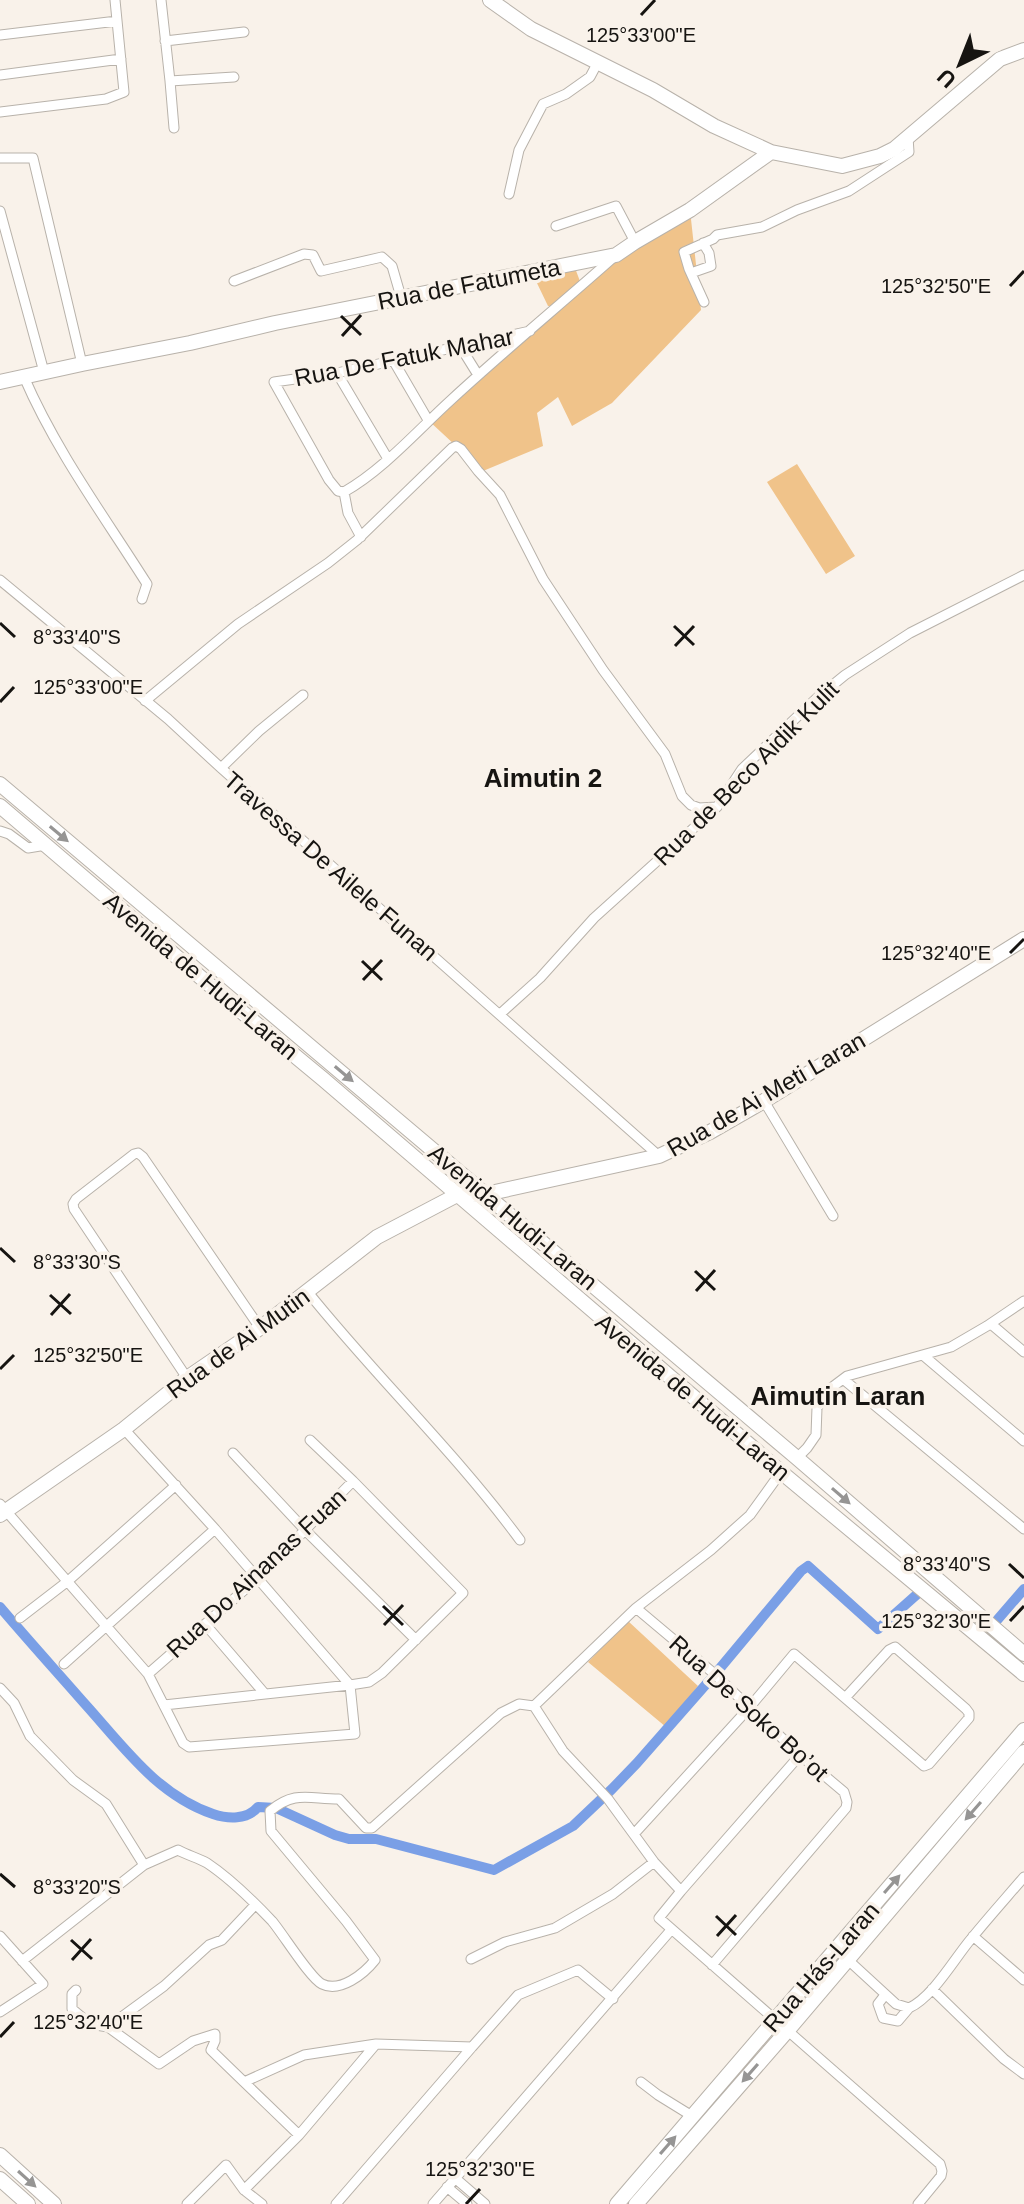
<svg xmlns="http://www.w3.org/2000/svg" width="1024" height="2204" font-family="Helvetica,sans-serif">
  <rect width="100%" height="100%" fill="#f9f2ea"/>
  <path fill="#f0c38a" d="M690,210l11,100 -89,93 -40,23 -14,-29 -21,16 6,33 -60,25 -55,-51 188,-165z
    M575,268l6,16 -29,22h-4l-13,-27z
    M797,464l58,92 -29,18 -59,-92z
    M628,1621l70,65 -32,41 -78,-65z"/>
  <g fill="none" stroke-linecap="round" stroke-linejoin="round">
    <path stroke="#7a9fe6" stroke-width="10" d="M0,1607c28,33 57,65 85,97 38,42 72,91 128,110 15,5 34,6 45,-7l18,1 59,27 14,4h27l118,31 79,-44 39,-37 25,-26 79,-90 85,-102 7,-5 70,63 45,-40
      M992,1626l32,-37"/>
    <g stroke="#b8b2aa" stroke-width="11">
      <path id="street" d="M161,0l9,81 64,-4
        M0,35l117,-14
        M165,41l79,-9
        M0,75l121,-16
        M170,81l4,47
        M0,112l106,-13 18,-7 -9,-92
        M0,158h33l49,206
        M509,194l10,-44 24,-46 23,-10 24,-17 8,-15
        M0,211l44,161
        M556,226l60,-20 19,36
        M691,273l20,-7 -2,-13 -6,-10
        M234,281l70,-27 9,1 8,16 61,-14 10,9 9,31
        M704,302l-15,-33 -5,-17 29,-13 4,-4 45,-8 35,-17 52,-19 60,-39 -1,-15
        M530,331l-193,42 -63,9 55,98 9,11 6,1c39,-22 74,-62 107,-92 53,-49 109,-95 163,-143
        M460,346l18,29
        M393,360l35,60
        M337,373l51,86
        M24,377c32,74 80,139 123,207l-5,15
        M344,492l4,21 13,24
        M0,580l168,139 53,49 438,388
        M145,701l93,-77 90,-61 29,-23 95,-92 4,-2 5,3 17,22 22,24 43,84 60,91 62,84 17,42 9,9 8,3 18,-1
        M221,768l38,-37 44,-36
        M0,831l9,3 19,14 18,-3
        M500,1014l40,-36 54,-60 123,-111 25,-38 76,-72 27,-22 65,-42 114,-58
        M764,1101l69,115
        M307,1291c69,86 148,161 213,249
        M991,1324l33,28
        M924,1356l100,85
        M187,1378l-113,-169 -1,-5 3,-5 58,-45 4,-1 5,4 117,171
        M843,1379l181,150
        M310,1440l43,41
        M233,1453l72,77 111,110
        M797,1458l10,-10 9,-13 1,-27 10,-17 20,-15 104,-29 36,-21 37,-25
        M0,1504l148,170 35,69 6,4 166,-13 -5,-49 -135,-156 -91,-100
        M20,1618l48,-37 108,-96
        M205,1624l60,70
        M64,1664l151,-135
        M148,1674l110,-96 95,-97 110,112 -81,80 -13,9 -19,3 -186,20
        M0,1688l14,15 16,33 43,44 33,24 38,61
        M534,1706l29,45 45,48 46,63 27,29 -22,27 281,246 2,7 -1,5 -23,28
        M534,1706l102,-98
        M634,1834l115,-126 45,-54 130,112 5,-2 40,-46v-5l-3,-4 -71,-62 -6,3 -44,48
        M681,1891l119,-136
        M0,1936l43,48 -43,28
        M973,1936l51,44
        M471,1959l34,-17 50,-14 58,-34 41,-32
        M847,1959l49,45 13,4c24,-11 45,-49 62,-69 17,-21 35,-41 53,-62
        M22,1961l122,-96 34,-15c9,5 20,8 29,13 21,14 47,39 65,58 11,13 38,57 50,63 18,9 42,-10 53,-24l-29,-39 -75,-90 -1,-20c25,-21 39,-12 69,-12l27,29h6l129,-115 18,-9 15,2
        M712,1965l134,-157 1,-6 -3,-10 -44,-37 -89,-84 -75,-63 75,-58 39,-35 31,-43
        M932,1989l72,70 20,15
        M76,1990l-4,4v15l18,15 18,3 51,37 34,-23 22,-7v7l-4,9 33,32
        M885,1995l-7,9 5,14 15,3 11,-13
        M108,2027l56,-41 45,-41 13,-5 33,-35
        M641,2082l17,13 34,21
        M299,2135l-55,-53 60,-27 72,-11
        M455,2178l30,26
        M447,2187l20,17
        M187,2204l39,-39 18,25
        M262,2204l-18,-14 55,-55 77,-91 96,3 46,-52 60,-25 35,29
        M336,2204l136,-157
        M433,2204l238,-274"/>
    </g>
    <g stroke="#b8b2aa" stroke-width="16">
      <path id="secondary" d="M490,0l41,29 122,61 61,36 57,26 71,14 38,-10 14,-7 106,-90 24,-9
        M0,382l82,-18 108,-21 85,-20 341,-68 19,-13 55,-32 81,-58
        M0,784l797,674 227,196
        M0,806l219,187 104,86 458,393 243,202
        M0,1515l124,-86 63,-51 73,-50 117,-91 80,-42 29,-1 173,-38 51,-24 54,-31 260,-162"/>
    </g>
    <g stroke="#b8b2aa" stroke-width="16">
      <path id="primary" d="M0,2155l54,49
        M0,2179l28,25
        M617,2204l407,-474
        M636,2204l152,-174 236,-278"/>
    </g>
    <use href="#street" stroke="#fff" stroke-width="9"/>
    <use href="#secondary" stroke="#fff" stroke-width="14"/>
    <use href="#primary" stroke="#fff" stroke-width="14"/>
  </g>
  <defs><path id="oneway-solid" d="M-6-.8H1V-3.2L6.5 0L1 3.2V.8H-6Z" transform="scale(2)"/></defs>
  <g fill="#969594">
    <use href="#oneway-solid" transform="translate(59 834) rotate(40)"/>
    <use href="#oneway-solid" transform="translate(344 1074) rotate(40)"/>
    <use href="#oneway-solid" transform="translate(841 1496) rotate(41)"/>
    <use href="#oneway-solid" transform="translate(973 1811) rotate(131)"/>
    <use href="#oneway-solid" transform="translate(892 1884) rotate(-49)"/>
    <use href="#oneway-solid" transform="translate(750 2073) rotate(131)"/>
    <use href="#oneway-solid" transform="translate(668 2145) rotate(-49)"/>
    <use href="#oneway-solid" transform="translate(27 2179) rotate(42)"/>
  </g>
  <path fill="none" stroke="#161411" stroke-width="3" d="M641,15l14,-15M1010,286l14,-15M341,316l20,19M342,336l19,-21M0,623l15,14M674,626l20,19M675,646l19,-20M0,702l14,-15M1010,953l14,-14M362,961l20,19M363,980l19,-20M0,1248l15,14M695,1271l20,19M696,1291l19,-21M50,1295l21,19M51,1315l19,-21M0,1369l14,-14M1009,1564l15,14M383,1606l20,19M1010,1621l14,-15M384,1625l19,-20M0,1874l15,13M716,1916l20,19M717,1936l19,-21M71,1940l21,19M72,1960l19,-21M0,2037l14,-15M466,2204l14,-15"/>
  <g text-anchor="middle" dominant-baseline="central" stroke-width="7" stroke-linejoin="round" paint-order="stroke">
    <g font-size="24" fill="#161411" stroke="#f9f2ea">
      <text transform="translate(469 284) rotate(-11)">Rua de Fatumeta</text>
      <text transform="translate(404 357) rotate(-11)">Rua De Fatuk Mahar</text>
      <text transform="translate(746 773) rotate(-45)">Rua de Beco Aidik Kulit</text>
      <text transform="translate(331 866) rotate(41)">Travessa De Ailele Funan</text>
      <text transform="translate(201 976) rotate(40)">Avenida de Hudi-Laran</text>
      <text transform="translate(766 1094) rotate(-30)">Rua de Ai Meti Laran</text>
      <text transform="translate(513 1217) rotate(40)">Avenida Hudi-Laran</text>
      <text transform="translate(238 1343) rotate(-36)">Rua de Ai Mutin</text>
      <text transform="translate(693 1397) rotate(40)">Avenida de Hudi-Laran</text>
      <text transform="translate(256 1573) rotate(-43)">Rua Do Ainanas Fuan</text>
      <text transform="translate(749 1708) rotate(42)">Rua De Soko Bo’ot</text>
      <text transform="translate(821 1967) rotate(-49)">Rua Hás-Laran</text>
    </g>
    <g font-size="26" font-weight="bold" fill="#161411" stroke="#f9f2ea">
      <text x="543" y="778">Aimutin 2</text>
      <text x="838" y="1396">Aimutin Laran</text>
    </g>
  </g>
  <g font-size="20" text-anchor="middle" fill="#161411" stroke="#f9f2ea" stroke-width="7" stroke-linejoin="round" paint-order="stroke">
    <text x="641" y="42">125°33'00"E</text>
    <text x="936" y="293">125°32'50"E</text>
    <text x="77" y="644">8°33'40"S</text>
    <text x="88" y="694">125°33'00"E</text>
    <text x="936" y="960">125°32'40"E</text>
    <text x="77" y="1269">8°33'30"S</text>
    <text x="88" y="1362">125°32'50"E</text>
    <text x="947" y="1571">8°33'40"S</text>
    <text x="936" y="1628">125°32'30"E</text>
    <text x="77" y="1894">8°33'20"S</text>
    <text x="88" y="2029">125°32'40"E</text>
    <text x="480" y="2176">125°32'30"E</text>
  </g>
  <g transform="translate(960 64) rotate(223)" stroke="#f9f2ea" stroke-width="6" paint-order="stroke">
  <path d="M0-6L14 30L0 20L-14 30Z" fill="#161411"/>
  <text y="-12" font-size="22" font-weight="bold" text-anchor="middle" fill="#161411">U</text>
  </g>
</svg>
